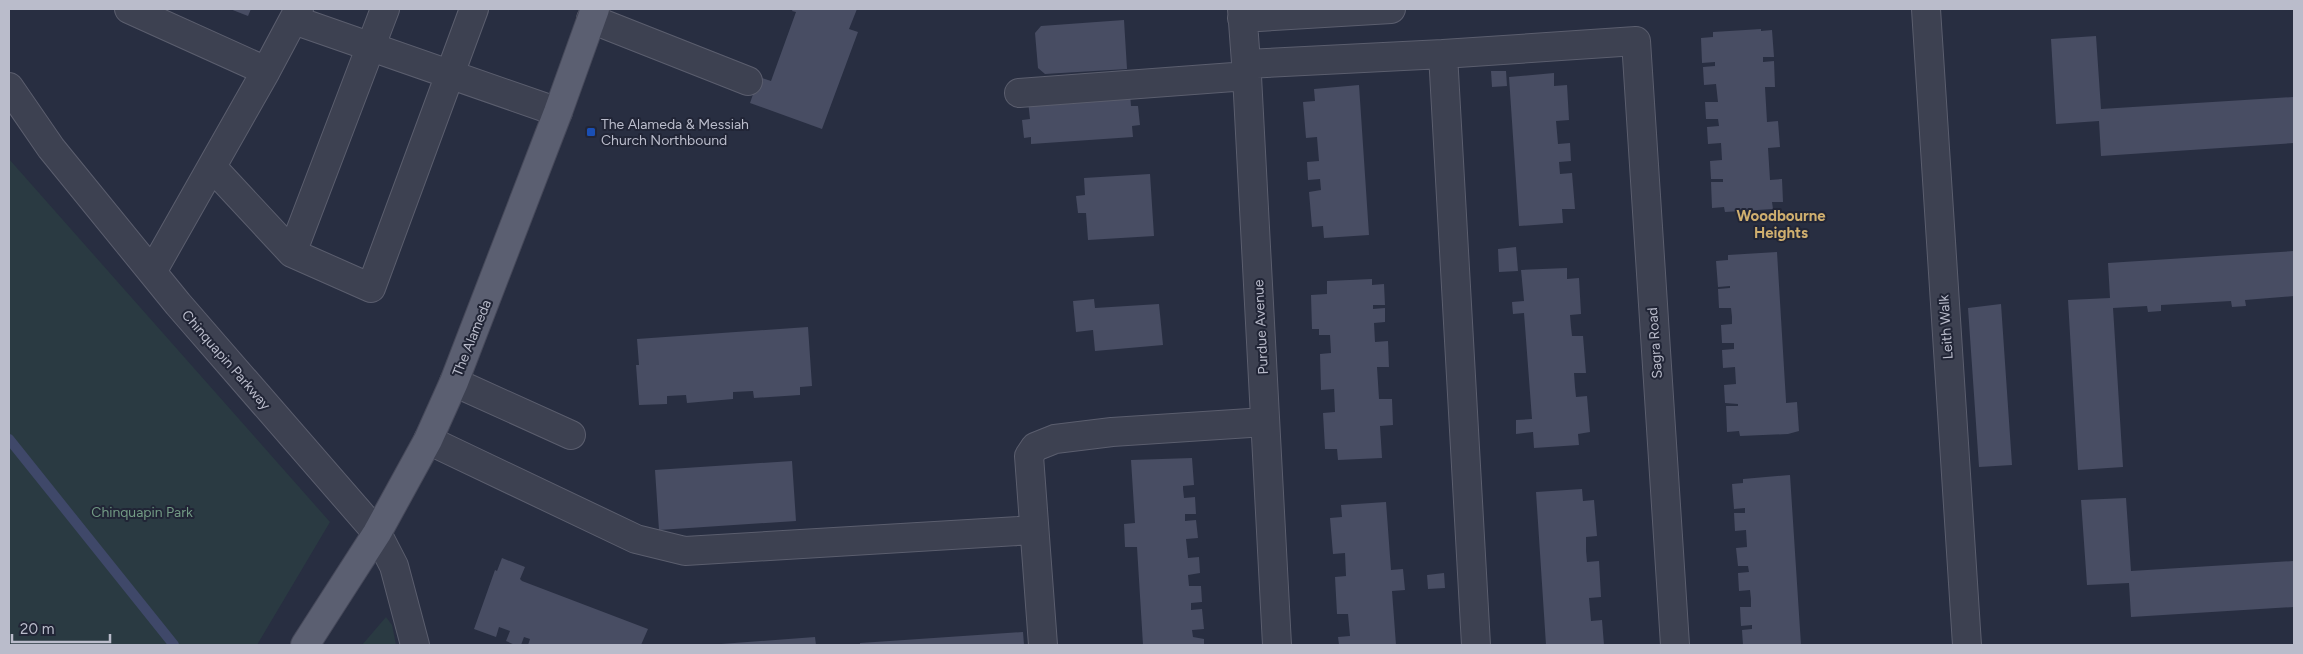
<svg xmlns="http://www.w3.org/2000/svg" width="2303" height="654" font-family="Figtree,sans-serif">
  <rect width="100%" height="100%" fill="#282e41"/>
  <path fill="#2a3a42" d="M9,159l321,363 -73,123h-248z
    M386,617l6,8 4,20h-34z"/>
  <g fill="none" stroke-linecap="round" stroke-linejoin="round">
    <path stroke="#3f4869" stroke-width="10" d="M9,439l165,206"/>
  </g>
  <path fill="#484d63" d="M230,9h21l-3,7z
    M793,9h64l-8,20 9,3 -36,97 -72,-26 9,-26 12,4 25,-69 -4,-1z
    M1124,20l3,49 -82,5 -7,-6 -3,-35 6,-7z
    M1761,29v2l11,-1 2,27h-11v5l11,-1 1,26h-10l2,35 11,-1 2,26 -12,1 2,32 12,-1 1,23h-11l1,7 -48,3 -1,-5 -12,1 -1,-26h12v-3h-12l-1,-18 12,-1 -1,-17 -13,1 -1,-17 12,-1 -1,-7h-12l-1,-17h13l-2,-18 -12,1 -1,-18 12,-1v-4l-13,1 -1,-25 12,-1v-5z
    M2096,36l5,73 193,-12v46l-193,13 -2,-35 -43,3 -5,-85z
    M1491,71h15l1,15 -15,1z
    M1554,73v13l13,-1 2,35 -13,1 2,23 12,-1 1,18 -12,1 1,12 12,-1 3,36h-13l1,14 -44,3 -10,-149z
    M1359,85l10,150 -45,3 -1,-12 -11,1 -3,-35 12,-2 -1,-11 -12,1 -1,-18 12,-1 -2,-24 -11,1 -3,-36 12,-1 -1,-12z
    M1130,94l1,12h7l2,19 -8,1 1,11 -102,7v-7l-7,1 -2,-18 8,-1 -2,-18z
    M1150,174l4,62 -66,4 -2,-27h-8l-2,-17 9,-1 -1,-17z
    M1516,247l2,24 -19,1 -1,-23z
    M2294,251v45l-49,4 1,6 -14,1 -1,-6 -70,4v6l-13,1 -1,-6 -34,2 10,159 -45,3 -10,-170 42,-2 -2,-35z
    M1777,252l9,149v2l11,-1 2,29 -11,3 -48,2 -1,-5 -12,1 -1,-26h12v-2l-13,-1 -1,-18 12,-1 -1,-17 -12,1 -1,-18 12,-1v-6h-12l-1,-18 11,-1v-7l-1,-9h-12l-1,-19 12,-1v-2l-12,1 -2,-26 12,-1v-5z
    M1567,268v11l12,-1 2,36 -11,1 1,12 1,9h11l3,37h-12l1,14 1,10 11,-1 3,36 -12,2 1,11 -45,3 -1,-16 -17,2v-14l16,-1 -8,-106 -11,1 -1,-12 12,-1 -3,-31z
    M1372,279v6l12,-1 1,21h-12v4l12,-1v14l-11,1 1,19 13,-1 1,26h-12l2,32h13l1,26 -13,1 2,32 -44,2 -1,-11h-12l-2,-36 12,-1 -1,-23 -13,1 -1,-36 11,-1 -1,-18h-11v-6h-7l-1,-34 16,-1v-13z
    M1094,299l1,9 64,-4 4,41 -68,6 -2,-21 -17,2 -3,-31z
    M2001,304l11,161 -33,2 -11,-159z
    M808,327l4,59 -12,1v8l-46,3 -1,-7 -20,1v7l-46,4 -1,-8 -19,1v8l-28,1 -3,-40h3l-2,-26z
    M1192,458l2,27 -11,1v3l1,9 11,-1 1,17h-11v7l11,-1 2,18 -12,1 2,19 11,-1 1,16 -12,2 1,11h12l1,16 -11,1v7l11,-1 2,20 -12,1 1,7 11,2v6h-61l-6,-98h-12l-1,-23 11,-1 -4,-63z
    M792,461l4,60 -137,9 -4,-60z
    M1790,475l11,170h-58l-1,-15 10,-1v-4l-11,1 -1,-19h11v-8l-1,-9 -11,1 -1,-18 11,-1 -1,-6h-10l-2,-18 11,-1 -1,-17 -11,1 -1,-18h11v-5l-11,1 -2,-25 11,-1v-4z
    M1582,489l1,12 11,-1 3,36 -11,1v14l1,11 12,-1 2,36 -12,1 2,23 11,-1 2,25h-58l-10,-153z
    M2126,498l5,73 163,-10v46l-163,10 -2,-34 -42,2 -6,-85z
    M1386,502l5,68 12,-1 2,21 -13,1 4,54h-57l-1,-8 12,-1 -2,-22h-11l-2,-37 11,-1 -1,-23 -12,1 -3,-36 12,-1 -1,-12z
    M502,558l23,9 -5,12 2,2 126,48 -7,16h-113l2,-6 -6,-2 -3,8h-6l-9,-4 4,-10 -11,-4 -3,10 -22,-8 21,-59 2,1z
    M1444,573l1,15 -17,1 -1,-14z
    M1023,632l1,13h-164v-2z
    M815,637l1,8h-95v-1z"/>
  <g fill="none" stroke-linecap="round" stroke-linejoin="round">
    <g stroke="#5b5e6e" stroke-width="30">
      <path id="minor" d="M129,9l137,62
        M385,9l-93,244 79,35 103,-279
        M1242,9l5,67 30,569
        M1926,9l41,636
        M1242,18l149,-9
        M591,19l157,62
        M294,20l264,92
        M1443,54l33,591
        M1246,64l197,-10 193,-13 39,604
        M9,87l42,61 127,156 199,229 17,33 21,79
        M1019,93l228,-17
        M212,167l80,86
        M152,272l114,-201 33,-62
        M454,382l117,53
        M428,440l208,99 49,12 349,-21
        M1043,645l-14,-189 6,-9 20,-8 57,-7 153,-10"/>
    </g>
    <g stroke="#46495a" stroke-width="30">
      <path id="major" d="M305,645l72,-112 51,-93 26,-58 104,-270 37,-103"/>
    </g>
    <use href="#minor" stroke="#3d4151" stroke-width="28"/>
    <use href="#major" stroke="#5b5f71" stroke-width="28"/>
  </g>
  <rect fill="#1a4fb4" stroke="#212536" stroke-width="2" x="586" y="127" width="10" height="10" rx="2.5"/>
  <g text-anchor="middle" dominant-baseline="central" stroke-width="4" stroke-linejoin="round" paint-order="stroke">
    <g font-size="14" fill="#babccb" stroke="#212536" text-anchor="start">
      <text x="601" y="124">The Alameda &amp; Messiah<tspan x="601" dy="16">Church Northbound</tspan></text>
    </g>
    <g font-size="14" fill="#babccb" stroke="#212536">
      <text transform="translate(1261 327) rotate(-93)">Purdue Avenue</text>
      <text transform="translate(1946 327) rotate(-94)">Leith Walk</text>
      <text transform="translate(472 338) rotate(-68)">The Alameda</text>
      <text transform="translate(1655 343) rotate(-94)">Sagra Road</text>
      <text transform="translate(226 360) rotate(49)">Chinquapin Parkway</text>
    </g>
    <g font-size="14" fill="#729a84" stroke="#212536">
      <text x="142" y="512">Chinquapin Park</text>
    </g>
    <g font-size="15" font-weight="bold" fill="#d0af6f" stroke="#212536">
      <text x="1781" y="216">Woodbourne<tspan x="1781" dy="17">Heights</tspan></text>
    </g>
  </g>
  <rect width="2303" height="654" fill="none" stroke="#babccb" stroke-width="20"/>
  <path d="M12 634v8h98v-8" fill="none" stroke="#babccb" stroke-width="2.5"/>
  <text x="20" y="634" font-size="15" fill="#babccb" stroke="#212536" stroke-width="4" paint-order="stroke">20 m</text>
</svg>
